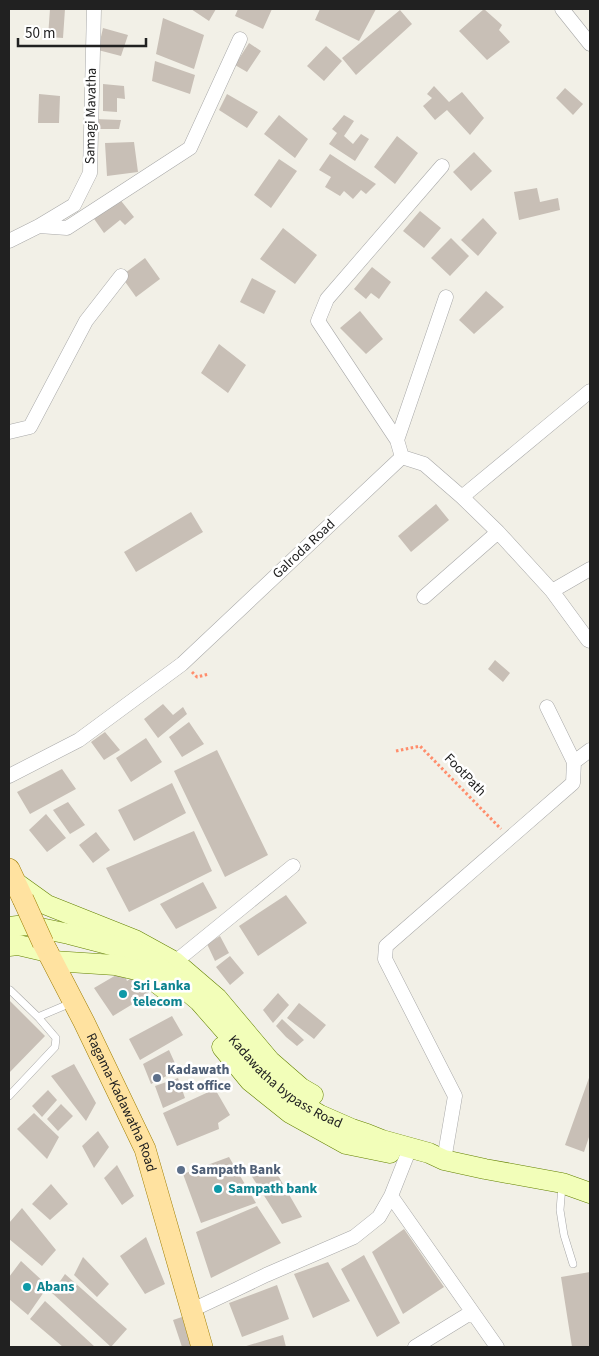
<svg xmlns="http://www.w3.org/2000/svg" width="599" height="1356" font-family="'Source Sans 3',sans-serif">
  <rect width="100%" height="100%" fill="#f2f0e7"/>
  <path fill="#c8bfb6" d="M50,9h15l-2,29 -15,-1z
    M191,9h25l-7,12z
    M238,9h34l-9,20 -28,-13z
    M320,9h56l-17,32 -44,-21z
    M484,9l18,16 -3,5 11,12 -23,18 -28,-29z
    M400,10l12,14 -56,51 -14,-17z
    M163,18l41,17 -10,34 -38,-15z
    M103,28l25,7 -7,21 -23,-6z
    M249,43l12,8 -14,21 -12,-7z
    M326,46l16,15 -18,20 -17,-15z
    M155,61l40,14 -5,19 -38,-13z
    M103,84l21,2 1,13 -8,-1v14l-14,-1z
    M434,86l15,16 13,-10 22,26 -14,17 -23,-25 -12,10 -12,-14 9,-8 -5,-4z
    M565,88l18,16 -10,11 -17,-17z
    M39,94l21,2 -1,27h-21z
    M227,94l31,18 -11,16 -28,-18z
    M279,115l29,24 -13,19 -31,-24z
    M344,115l10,6 -10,15 9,8 8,-10 8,5 -14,22 -26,-17 8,-11 -5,-4z
    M94,119l27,1 -2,9h-25z
    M397,136l21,17 -23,31 -21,-17z
    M134,142l4,30 -31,4 -2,-33z
    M474,152l18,19 -21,20 -18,-19z
    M330,154l46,30 -10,10 -5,-4 -8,9 -9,-8 -4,5 -15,-9 6,-10 -12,-7z
    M279,159l18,12 -26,37 -17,-13z
    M537,188l3,14 18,-4 2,12 -41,10 -5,-28z
    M118,197l16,20 -9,8 -5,-5 -16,13 -12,-17z
    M420,211l21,17 -17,20 -21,-17z
    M483,218l14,15 -19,23 -17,-16z
    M283,228l34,27 -22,29 -35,-25z
    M451,238l18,18 -19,20 -19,-18z
    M145,258l15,21 -24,18 -15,-21z
    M372,267l19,15 -12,17 -8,-6 -5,6 -12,-10z
    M252,278l24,13 -12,23 -24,-12z
    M486,291l18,16 -30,27 -15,-14z
    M360,311l23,28 -17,15 -26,-26z
    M219,344l27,21 -18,28 -27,-20z
    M436,504l13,16 -38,32 -13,-16z
    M191,512l12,20 -67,40 -12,-20z
    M495,660l15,13 -7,9 -15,-13z
    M163,704l10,11 10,-8 4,7 -29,24 -14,-19z
    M189,722l15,22 -22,13 -13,-20z
    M105,732l15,18 -16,10 -13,-18z
    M146,738l16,24 -31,20 -15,-24z
    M217,750l51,105 -43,22 -51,-106z
    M62,769l14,20 -46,25 -13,-22z
    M172,783l14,30 -52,28 -16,-31z
    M68,802l17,23 -15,9 -17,-24z
    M46,814l20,24 -19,14 -18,-22z
    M194,831l18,40 -83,41 -23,-44z
    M96,832l14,18 -17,13 -14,-18z
    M203,882l14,26 -41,21 -16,-25z
    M286,895l21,28 -49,33 -19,-30z
    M220,936l9,17 -14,8 -8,-17z
    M230,956l14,17 -14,12 -14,-18z
    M123,971l4,10 9,-6 14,16 -4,5 -33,20 -19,-28z
    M278,993l11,12 -16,18 -10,-13z
    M9,1000l36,36 -36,37z
    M299,1003l27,22 -12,14 -27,-21z
    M172,1016l11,19 -43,25 -11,-21z
    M282,1019l22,21 -7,6 -11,-9 -10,-11z
    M169,1050l9,20 -27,14 -8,-20z
    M74,1064l22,39 -10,18 -35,-45z
    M590,1075v59l-6,18 -19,-7z
    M178,1078l7,20 -22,10 -8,-22z
    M215,1089l15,26 -12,8 1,6 -42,17 -14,-33z
    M48,1090l9,10 -15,17 -10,-11z
    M61,1104l12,12 -15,15 -11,-12z
    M34,1113l25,24 -12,22 -30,-30z
    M98,1131l11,16 -15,21 -12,-22z
    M229,1157l27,46 -55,20 -18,-49z
    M117,1165l17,31 -12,9 -18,-27z
    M272,1165l30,52 -20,7 -31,-49z
    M51,1184l17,20 -18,16 -18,-16z
    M257,1206l24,37 -70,35 -15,-46z
    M22,1208l34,42 -14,16 -33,-27v-16z
    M404,1229l40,58 -41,27 -31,-62z
    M146,1237l19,47 -20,10 -25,-38z
    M364,1255l36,68 -23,14 -36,-68z
    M83,1257l26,27 -12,13 -23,-22z
    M21,1261l26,24 -1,4 -18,26 -19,-16v-22z
    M328,1262l22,39 -37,17 -19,-44z
    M590,1272v75h-18l-11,-70z
    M65,1274l62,55 -16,18 -59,-54z
    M277,1285l12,34 -47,18 -13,-34z
    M45,1301l50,46h-32l-33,-28z
    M182,1317l9,30h-9l-9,-27z
    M283,1335l3,12h-43z"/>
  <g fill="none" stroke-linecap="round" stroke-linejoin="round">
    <g stroke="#a8a8a8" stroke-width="8">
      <path id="lane" d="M38,1017l33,-14
        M9,1096l46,-49 1,-9 -18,-21 -28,-27
        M562,1186l-2,24 4,25 9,29"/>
    </g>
    <g stroke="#a8a8a8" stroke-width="15">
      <path id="street" d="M562,9l28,35
        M39,226l28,2 123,-80 50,-109
        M9,241l30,-15 35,-21 16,-32 4,-164
        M9,432l21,-5 56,-106 35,-45
        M397,440l49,-143
        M402,457l-5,-17 -79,-119 9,-22 115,-133
        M462,497l36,35 54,59 36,49 2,1
        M552,591l38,-22
        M424,597l74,-65
        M574,762l16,-12
        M9,776l70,-36 103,-76 220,-207 22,7 38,33 128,-106
        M175,962l118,-96
        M444,1160l11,-64 -70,-137 1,-13 187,-163 1,-21 -27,-55
        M391,1196l106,151
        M192,1310l45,-21 29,-14 88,-38 25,-20 12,-21 17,-43
        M415,1347l57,-35"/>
    </g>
    <g stroke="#638100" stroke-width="21">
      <g id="secondary">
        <path d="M15,882l32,23 88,35 40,22 42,36 53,63 31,27 12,7"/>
        <path id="s1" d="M9,927l17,-2 43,9 50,13 29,11 51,43 64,73 14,12 21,16 22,13 32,14 15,5 15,6 47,13 15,7 41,9 77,14 28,10"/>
        <path d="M9,946l9,-1 30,7"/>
        <path d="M53,961l62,4 26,6 30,23"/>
        <path d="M222,1047l28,34 40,32 56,31 44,9"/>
      </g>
    </g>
    <g stroke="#9f7e00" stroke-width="22">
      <g id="primary">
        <path d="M9,869l14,30"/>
        <path id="s2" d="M43,943l41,79 61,127 57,198"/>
      </g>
    </g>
    <path stroke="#ff8d6c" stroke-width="3" stroke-dasharray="2.5 2.5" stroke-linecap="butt" d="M192,672l5,5 12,-3
      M396,751l24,-5 81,83"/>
    <use href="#lane" stroke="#fff" stroke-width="7"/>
    <use href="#street" stroke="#fff" stroke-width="14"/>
    <use href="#secondary" stroke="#f2feb9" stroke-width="20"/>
    <use href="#primary" stroke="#ffe2a0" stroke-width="21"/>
    <g stroke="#9f7e00" stroke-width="22" stroke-linecap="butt">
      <path id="primary-bridge" d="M23,899l20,44"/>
    </g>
    <use href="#primary-bridge" stroke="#ffe2a0" stroke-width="21"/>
  </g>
  <g fill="#0f9aa8" stroke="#fff" stroke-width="2">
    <circle cx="123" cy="994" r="5"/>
    <circle cx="218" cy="1189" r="5"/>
    <circle cx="27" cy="1287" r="5"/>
  </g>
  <g fill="#5c6f8a" stroke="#fff" stroke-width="2">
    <circle cx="157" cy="1078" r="5"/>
    <circle cx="181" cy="1170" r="5"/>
  </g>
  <g text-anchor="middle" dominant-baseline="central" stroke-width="5" stroke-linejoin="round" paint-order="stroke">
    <g font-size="14" fill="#212121" stroke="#fff">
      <text transform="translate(91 116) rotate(-89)">Samagi Mavatha</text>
      <text transform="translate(304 549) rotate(-43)">Galroda Road</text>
      <text transform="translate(465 775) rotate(46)">FootPath</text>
      <text stroke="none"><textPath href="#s1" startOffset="330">Kadawatha bypass Road</textPath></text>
      <text stroke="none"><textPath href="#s2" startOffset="178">Ragama-Kadawatha Road</textPath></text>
    </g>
    <g font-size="14" font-weight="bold" fill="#0d838f" stroke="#fff" text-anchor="start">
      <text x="133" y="986">Sri Lanka<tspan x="133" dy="16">telecom</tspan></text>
      <text x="228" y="1189">Sampath bank</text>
      <text x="37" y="1287">Abans</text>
    </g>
    <g font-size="14" font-weight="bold" fill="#4e5e75" stroke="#fff" text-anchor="start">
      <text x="167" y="1070">Kadawath<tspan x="167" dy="16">Post office</tspan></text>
      <text x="191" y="1170">Sampath Bank</text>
    </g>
  </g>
  <rect width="599" height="1356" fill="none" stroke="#212121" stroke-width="20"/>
  <path d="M18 38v8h128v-8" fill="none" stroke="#212121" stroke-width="2.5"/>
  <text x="25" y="38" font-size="15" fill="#212121" stroke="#ffffff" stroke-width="4" paint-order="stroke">50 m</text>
</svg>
